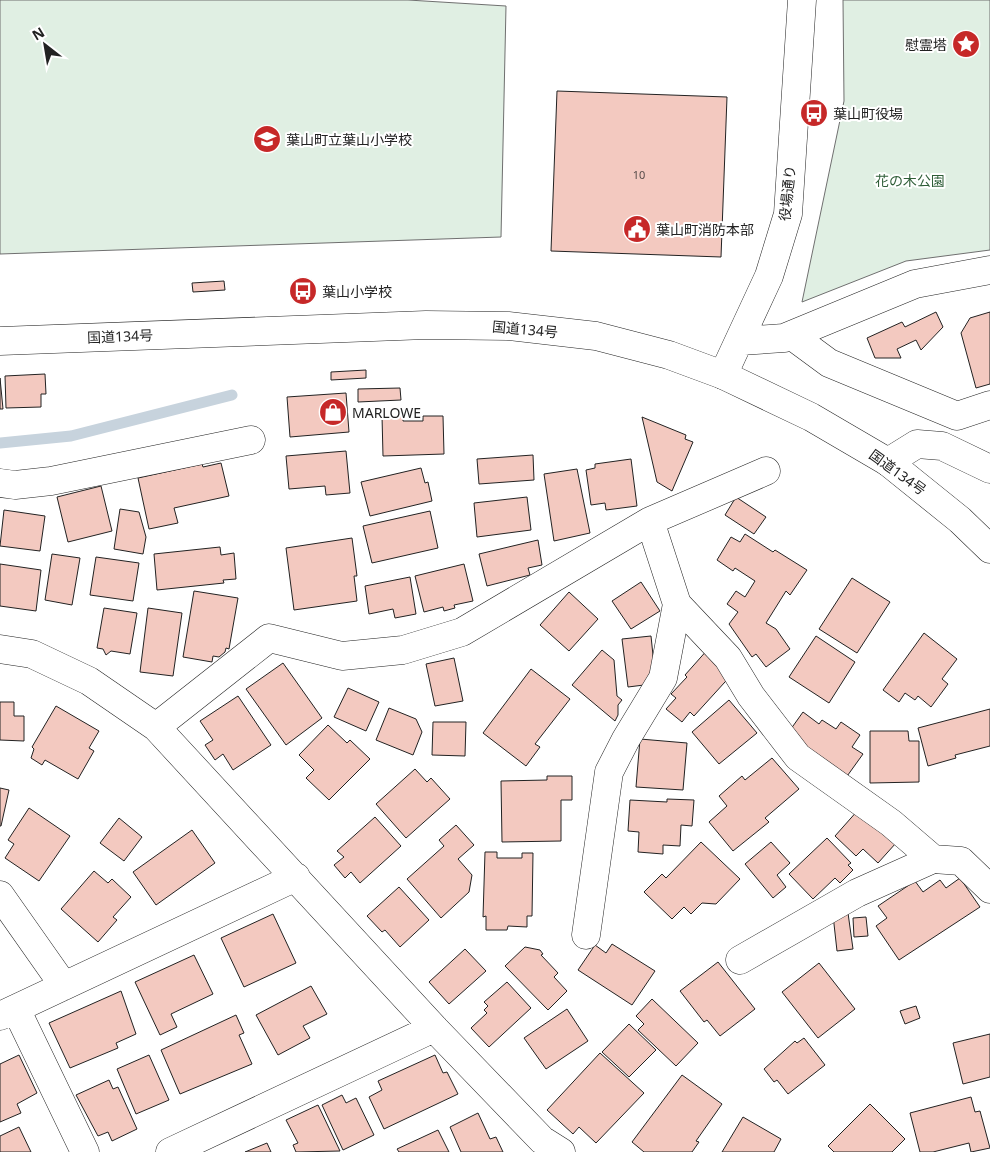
<svg xmlns="http://www.w3.org/2000/svg" width="990" height="1152" font-family="'Noto Sans','Noto Sans JP',sans-serif">
  <rect width="100%" height="100%" fill="#fff"/>
  <path fill="#e0efe3" stroke="#6f6f6f" d="M0,0h408l98,6 -5,231 -501,17z
    M843,0h147v250l-84,11 -104,41 42,-201z"/>
  <g fill="none" stroke-linecap="round" stroke-linejoin="round">
    <path stroke="#c7d3dd" stroke-width="11" d="M0,443l71,-7 161,-41"/>
  </g>
  <path fill="#f3c9c0" stroke="#222" d="M557,91l170,6 -6,160 -170,-6z
    M224,281l1,9 -32,2 -1,-9z
    M936,312l7,15 -22,23 -5,-10 -19,9 4,9h-26l-8,-20 35,-16 3,5z
    M990,312v72l-14,4 -15,-55 9,-15z
    M366,370v8l-35,2v-8z
    M45,374l1,20h-5v13l-35,1 -1,-32z
    M0,378l3,31h-3z
    M400,388l1,12 -43,2v-13z
    M346,393l3,39 -59,5 -3,-40z
    M382,416h21v5h20v-5h20l1,38 -61,2z
    M642,417l44,18 -1,4 8,3 -21,49 -15,-9z
    M346,451l4,42 -24,2 -1,-9 -36,3 -3,-33z
    M533,455l1,25 -55,4 -2,-25z
    M631,459l6,47 -31,4 -1,-7 -14,2 -5,-35 9,-2v-4z
    M221,463l8,33 -55,12 4,15 -29,6 -11,-51 64,-14 1,3z
    M421,468l4,15 3,-1 4,19 -62,15 -9,-34z
    M577,469l13,64 -36,8 -10,-67z
    M101,486l11,45 -44,11 -11,-45z
    M527,497l4,33 -54,7 -3,-34z
    M736,497l30,20 -12,17 -29,-19z
    M120,509l19,3 7,25 -3,17 -29,-5z
    M4,510l41,6 -5,35 -40,-5z
    M430,511l8,37 -66,15 -9,-37z
    M745,534l28,18 2,-2 32,20 -17,25 -4,-4 -20,32 10,6 14,20 -24,18 -10,-13 -4,3 -23,-33 9,-12 -11,-8 9,-13 9,6 10,-16 -20,-13 -2,3 -16,-11 14,-23 9,5z
    M352,538l5,38h-3l3,25 -63,9 -8,-62z
    M538,540l4,25 -14,3 2,7 -43,11 -8,-32z
    M220,547l1,8 13,-2 2,26 -13,1 1,3 -67,7 -3,-36z
    M52,554l28,4 -8,47 -27,-5z
    M96,557l43,6 -6,38 -43,-6z
    M0,564l41,6 -5,41 -36,-5z
    M464,564l9,37 -19,4 1,3 -11,3 -1,-4 -19,5 -9,-36z
    M410,577l6,37 -21,4 -2,-9 -24,5 -4,-28z
    M852,578l38,24 -33,51 -38,-24z
    M641,582l19,29 -29,18 -19,-28z
    M194,591l44,7 -9,51 -3,-1 -1,4 -6,5 -6,-1 -1,6 -29,-5z
    M569,592l29,27 -29,32 -29,-26z
    M104,608l33,5 -7,41 -19,-3 -5,4 -3,-6 -6,-1z
    M148,608l34,5 -9,63 -33,-4z
    M924,633l33,26 -15,20 6,5 -17,23 -13,-11 -3,4 -10,-7 -6,9 -16,-12z
    M651,636l3,29 -10,20 -16,2 -6,-48z
    M816,636l39,26 -26,41 -40,-26z
    M709,648l26,23 -41,45 -4,-4 -8,10 -16,-13 10,-11 -5,-4 16,-17 -2,-2z
    M602,650l12,10 3,36 5,4 -4,5v10l-3,6 -43,-36z
    M454,658l9,43 -28,5 -9,-42z
    M283,663l39,55 -36,27 -40,-56z
    M531,669l39,30 -35,45 5,3 -14,19 -43,-33z
    M348,688l31,14 -13,29 -32,-14z
    M238,696l33,49 -38,25 -10,-16 -8,6 -10,-15 8,-5 -13,-19z
    M729,700l28,33 -38,31 -27,-32z
    M0,702h14v14h10v25l-24,-1z
    M56,706l43,25 -10,17 5,3 -16,28 -33,-19 -3,5 -11,-7 3,-9 -2,-2z
    M389,708l27,11 6,13 -9,23 -37,-15z
    M990,709v37l-35,9 1,3 -28,8 -10,-38z
    M803,712l16,12 3,-4 14,9 5,-7 19,13 -8,12 11,7 -18,25 -57,-46z
    M433,722h33l-1,34 -33,-1z
    M328,725l19,18 3,-3 20,19 -41,41 -23,-22 8,-8 -15,-15z
    M870,731h38l1,10h10v41l-49,1z
    M640,739l47,4 -4,47 -47,-3z
    M772,758l27,31 -34,29 4,4 -36,29 -24,-29 18,-16 -8,-10 23,-20 3,4z
    M415,769l12,13 4,-4 19,21 -44,39 -30,-34z
    M547,776h25v24h-11v41l-59,1 -1,-61 46,-1z
    M0,788l9,2 -8,36h-1z
    M667,799l27,1 -2,26 -11,-1 -1,21 -17,-1v9l-25,-2 1,-20 -11,-1 2,-31 37,2z
    M29,808l41,28 -31,45 -34,-23 9,-14 -6,-4z
    M859,809l37,34 -18,20 -15,-14 -7,7 -21,-20z
    M375,817l26,29 -41,37 -9,-11 -6,6 -11,-13 10,-8 -7,-6z
    M119,818l23,19 -18,24 -24,-18z
    M456,825l18,20 -16,14 14,16 -3,17 -28,26 -34,-39 37,-33 -5,-6z
    M192,830l23,33 -59,42 -23,-33z
    M827,838l24,25 -3,2 5,5 -13,13 -5,-5 -22,21 -24,-25z
    M701,842l39,37 -24,25 -14,-1 -11,11 -7,-7 -12,12 -28,-27 18,-18 4,4z
    M771,842l19,21 -13,12 9,12 -13,11 -28,-34z
    M485,852h12v6h25v-5h11l-1,63h-5v11l-19,-1 -1,4h-21v-14l-3,1z
    M94,871l14,12 4,-4 19,18 -18,20 4,3 -19,22 -37,-33z
    M960,878l20,29 -81,53 -23,-34 11,-8 -9,-12 37,-25 8,11 17,-12 6,8z
    M399,887l30,33 -29,27 -15,-17 -3,2 -15,-16z
    M848,913l5,36 -16,2 -4,-36z
    M273,914l23,49 -52,24 -23,-49z
    M866,917l2,19 -14,1 -1,-19z
    M612,944l43,27 -23,34 -54,-35 17,-25 11,8z
    M525,947l15,3 3,4 -2,1 17,18 -4,4 13,14 -19,19 -43,-44z
    M465,949l21,22 -37,33 -20,-22z
    M194,955l19,39 -42,20 6,13 -17,8 -25,-53z
    M718,962l37,47 -35,27 -13,-16 -3,2 -24,-31z
    M819,963l36,46 -37,29 -36,-46z
    M507,982l24,26 -42,39 -18,-19 16,-15 -3,-3 4,-4 -4,-4z
    M311,986l16,28 -24,12 7,12 -32,17 -22,-40z
    M121,991l15,43 -20,9 2,5 -48,20 -21,-45z
    M652,999l46,44 -22,23 -38,-36 6,-6 -8,-8z
    M916,1006l4,12 -15,6 -5,-13z
    M567,1009l21,32 -42,28 -22,-31z
    M236,1015l8,18 -5,2 13,29 -72,30 -19,-44z
    M629,1024l27,26 -27,27 -27,-25z
    M990,1034v43l-27,7 -10,-41z
    M804,1038l21,27 -37,29 -11,-14 -3,2 -10,-13 31,-28 2,2z
    M600,1053l44,40 -48,50 -17,-16 -6,7 -26,-24z
    M19,1055l18,38 -20,11 4,9 -21,9v-58z
    M149,1055l20,45 -33,14 -19,-45z
    M435,1055l8,18 4,-1 11,22 -74,35 -15,-32 13,-7 -4,-9z
    M682,1075l40,29 -26,37 3,1 -7,10h-48l-12,-10z
    M109,1080l4,9 5,-2 19,42 -25,12 -4,-9 -10,4 -22,-41z
    M342,1095l4,8 10,-5 18,37 -31,15 -21,-45z
    M971,1097l4,15 5,-1 10,37 -19,4 -2,-9 -36,9h-13l-10,-39z
    M870,1104l35,35 -13,13h-58l-6,-6z
    M318,1105l22,46 -44,1 -3,-7 5,-2 -12,-23z
    M478,1113l12,26 6,-2 7,15h-42l-11,-25z
    M743,1117l38,22 -7,13h-52z
    M19,1127l12,25h-31v-16z
    M438,1130l11,22h-50l-2,-3z
    M267,1143l4,9h-26z"/>
  <g fill="none" stroke-linecap="round" stroke-linejoin="round">
    <g stroke="#222" stroke-width="29">
      <path id="minor" d="M791,335l38,28 128,53 33,-11
        M740,341l44,-3 131,-54 75,-14
        M723,375l46,-99 19,-62 14,-214
        M888,462l29,-18 25,2 48,23
        M0,483l15,2 36,-4 200,-41
        M677,604l51,54 23,38 47,61 93,66 42,36
        M0,649l32,5 57,27 67,46 278,301 108,112 19,12
        M156,727l113,-89 73,18 61,-6 59,-18 188,-111 116,-50
        M0,895l64,91
        M586,935l23,-163 17,-33 37,-61 14,-74 -27,-83
        M740,960l117,-67 76,-34 28,2 29,28
        M16,1009l69,143
        M0,1016l296,-139
        M170,1152l264,-124"/>
    </g>
    <g stroke="#222" stroke-width="29">
      <path id="highway" d="M0,341l426,-16 82,1 88,10 73,19 54,20 88,42 77,45 72,58 30,29"/>
    </g>
    <use href="#minor" stroke="#fff" stroke-width="28"/>
    <use href="#highway" stroke="#fff" stroke-width="28"/>
  </g>
  <defs>
    <g id="sight-disc" transform="scale(1.4375)"><circle r="9.5" fill="#c62828" stroke="#fff"/><path d="M0-6L1.8-2.2L6-1.7L2.9 1.2L3.7 5.4L0 3.3L-3.7 5.4L-2.9 1.2L-6-1.7L-1.8-2.2Z" fill="#fff"/></g>
    <g id="bus-disc" transform="scale(1.4375)"><circle r="9.5" fill="#c62828" stroke="#fff"/><path d="M-5-6H5V4H4V6H2V4H-2V6H-4V4H-5ZM-3.5-4V0h7V-4ZM-3.5 1.2v1.5H-2V1.2ZM2 1.2v1.5H3.5V1.2Z" fill="#fff"/></g>
    <g id="school-disc" transform="scale(1.4375)"><circle r="9.5" fill="#c62828" stroke="#fff"/><path d="M0-5L7-2L0 1L-7-2ZM-4 1L0 2.5L4 1V4Q0 6-4 4Z" fill="#fff"/></g>
    <g id="civic-disc" transform="scale(1.4375)"><circle r="9.5" fill="#c62828" stroke="#fff"/><path d="M-.6-6.5H3V-4.5H.6V-3L4-1V1h2V6H-6V1h2V-1L-.6-3ZM-1.2 2.5V6h2.4V2.5Z" fill="#fff"/></g>
    <g id="shop-disc" transform="scale(1.4375)"><circle r="9.5" fill="#c62828" stroke="#fff"/><path d="M-5-2.5h2.3a2.7 3.5 0 0 1 5.4 0H5L5.5 6h-11ZM-1.5-2.5h3a1.5 2.3 0 0 0-3 0Z" fill="#fff"/></g>
  </defs>
  <g fill-rule="evenodd">
    <use href="#sight-disc" x="966" y="44"/>
    <use href="#bus-disc" x="814" y="113"/>
    <use href="#school-disc" x="267" y="139"/>
    <use href="#civic-disc" x="637" y="229"/>
    <use href="#bus-disc" x="303" y="291"/>
    <use href="#shop-disc" x="333" y="412"/>
  </g>
  <g text-anchor="middle" dominant-baseline="central" stroke-width="4" stroke-linejoin="round" paint-order="stroke">
    <g font-size="11" fill="#564c4a">
      <text x="639" y="174">10</text>
    </g>
    <g font-size="14" fill="#222" stroke="#fff" text-anchor="start">
      <text x="947" y="44" text-anchor="end">慰霊塔</text>
      <text x="833" y="113">葉山町役場</text>
      <text x="286" y="139">葉山町立葉山小学校</text>
      <text x="656" y="229">葉山町消防本部</text>
      <text x="322" y="291">葉山小学校</text>
      <text x="352" y="412">MARLOWE</text>
    </g>
    <g font-size="14" fill="#2f5e38" stroke="#fff">
      <text x="910" y="180">花の木公園</text>
    </g>
    <g font-size="14" fill="#222" stroke="#fff">
      <text transform="translate(787 193) rotate(-84)">役場通り</text>
      <text transform="translate(525 329) rotate(5)">国道134号</text>
      <text transform="translate(120 336) rotate(-2)">国道134号</text>
      <text transform="translate(898 472) rotate(36)">国道134号</text>
    </g>
  </g>
  <g transform="translate(45 45) rotate(329)" stroke="#ffffff" stroke-width="4" paint-order="stroke">
  <path d="M0-4L9 19L0 12L-9 19Z" fill="#222222"/>
  <text y="-8" font-size="14" font-weight="bold" text-anchor="middle" fill="#222222">N</text>
  </g>
</svg>
